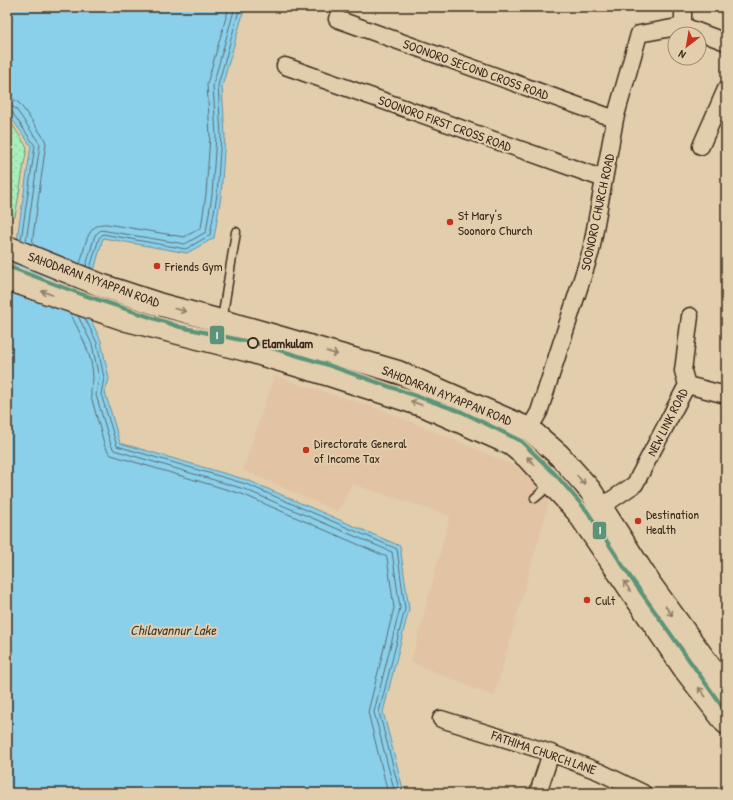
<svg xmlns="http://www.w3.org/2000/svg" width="733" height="800" font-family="'Patrick Hand',sans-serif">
  <defs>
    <pattern id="grass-dots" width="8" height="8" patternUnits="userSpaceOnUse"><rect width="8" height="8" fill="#a8efbc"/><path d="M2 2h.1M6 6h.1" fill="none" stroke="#92cda1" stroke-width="1.8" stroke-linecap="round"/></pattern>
  </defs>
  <rect width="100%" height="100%" fill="#e2ceac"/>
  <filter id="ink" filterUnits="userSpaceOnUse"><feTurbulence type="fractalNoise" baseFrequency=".025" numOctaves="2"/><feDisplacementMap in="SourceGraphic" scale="8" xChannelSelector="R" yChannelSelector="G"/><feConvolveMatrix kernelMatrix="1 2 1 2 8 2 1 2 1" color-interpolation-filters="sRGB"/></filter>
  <g filter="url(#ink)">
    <path fill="#e2c4a5" d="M274,376l109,34 133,56 23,18 11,15 -56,198 -83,-35 39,-146 -98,-32 -14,28 -95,-42z"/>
    <path fill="url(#grass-dots)" stroke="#728c6d" d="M7,117l20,30 -12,70 -8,-3z"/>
    <path fill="#8ad0eb" stroke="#6a8e99" d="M7,7h238l-23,79 3,50 -4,60 -7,42 -27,15 -84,-15 -19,68 17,35 8,38 -4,13 15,51 127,37 153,66 9,63 -26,103 21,81h-397v-488l3,-2 9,-78 12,-79 -24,-34z"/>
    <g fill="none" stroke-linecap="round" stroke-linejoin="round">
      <path stroke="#5b6c70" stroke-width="1" d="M7,99l8,1 5,4 24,34 2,5 -14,101
        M7,105l5,1 4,3 24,35 -14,98
        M7,110l5,2 23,34 -14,94
        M80,264c5,-15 6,-42 27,-40l77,13 17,-9 5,-34 4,-58 -3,-52 22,-77
        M86,266l9,-31 6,-5 84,14 21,-12 6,-37 4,-59 -3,-51 22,-78
        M90,268l9,-30 4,-4 83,15 24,-14 7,-40 4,-59 -3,-51 22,-78
        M70,313c10,20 23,42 23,65 0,6 -3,11 -2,18l14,51 6,8 131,39 145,63 7,51 -26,104 20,81
        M78,316l14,28 7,34 -3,17 15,50 3,5 130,39 148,63 8,56 -26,104 21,81
        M85,318l12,25 7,35 -3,16 16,52 129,38 151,65 8,60 -26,103 21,81"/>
      <g stroke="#3b2a1e" stroke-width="11">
        <path id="service" d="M222,320l14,-88
          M535,498l7,-6 6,-10"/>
      </g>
      <g stroke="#3b2a1e" stroke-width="19">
        <path id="minor" d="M683,7v19
          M337,19l278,100
          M683,26l43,16
          M285,66l319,113
          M701,146l25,-57
          M687,385l39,10
          M529,429l10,-17 52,-161 24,-132 24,-85 44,-8
          M601,507l34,-23 52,-99 -4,-14 7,-55
          M441,719l110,34 49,19 43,21
          M538,793l13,-40"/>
      </g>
      <g stroke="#3b2a1e" stroke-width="25">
        <path id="primary" d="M7,247l96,39 55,18 103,28 137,40 131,57 30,26 31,35 60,94 76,105
          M7,279l120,41 123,31 83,25 92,30 86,38 16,13 50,54 109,160 40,52"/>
      </g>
      <use href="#service" stroke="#e2ceac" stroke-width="8"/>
      <use href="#minor" stroke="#e2ceac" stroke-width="16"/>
      <use href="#primary" stroke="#e2ceac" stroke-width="22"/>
      <g stroke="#e2ceac" stroke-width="7">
        <path id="metro-1" d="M7,266l74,28 99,33 79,17 66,20 137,48 59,29 35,34 31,36 44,67 95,134"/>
      </g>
      <use href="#metro-1" stroke="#5d9479" stroke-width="4"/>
    </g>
    <defs><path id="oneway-shaft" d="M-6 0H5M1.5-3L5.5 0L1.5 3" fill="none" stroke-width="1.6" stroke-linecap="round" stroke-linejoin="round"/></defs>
    <g stroke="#8e7c65">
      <use href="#oneway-shaft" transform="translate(47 293) rotate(-161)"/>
      <use href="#oneway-shaft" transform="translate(180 310) rotate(15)"/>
      <use href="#oneway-shaft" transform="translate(332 353) rotate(16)"/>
      <use href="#oneway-shaft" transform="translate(416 403) rotate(-161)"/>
      <use href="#oneway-shaft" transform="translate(531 461) rotate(-134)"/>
      <use href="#oneway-shaft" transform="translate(581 480) rotate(48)"/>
      <use href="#oneway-shaft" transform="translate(627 586) rotate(-122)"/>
      <use href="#oneway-shaft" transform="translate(669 611) rotate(54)"/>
      <use href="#oneway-shaft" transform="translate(702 692) rotate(-128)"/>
    </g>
  </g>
  <g fill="#c8321e" stroke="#e2ceac" stroke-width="1.5">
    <circle cx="450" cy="222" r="4"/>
    <circle cx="157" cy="266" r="4"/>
    <circle cx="306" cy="450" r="4"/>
    <circle cx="638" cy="521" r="4"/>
    <circle cx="587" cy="600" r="4"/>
  </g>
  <circle fill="#e2ceac" stroke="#3b2a1e" stroke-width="2" cx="253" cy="343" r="5"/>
  <g text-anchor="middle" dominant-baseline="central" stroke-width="4" stroke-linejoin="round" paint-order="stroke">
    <g font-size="13" fill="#3b2a1e" stroke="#e2ceac">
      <text transform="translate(476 69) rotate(20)">SOONORO SECOND CROSS ROAD</text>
      <text transform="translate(445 123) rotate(20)">SOONORO FIRST CROSS ROAD</text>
      <text transform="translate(597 212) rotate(-78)">SOONORO CHURCH ROAD</text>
      <text transform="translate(94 279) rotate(20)">SAHODARAN AYYAPPAN ROAD</text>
      <text transform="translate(447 395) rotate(22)">SAHODARAN AYYAPPAN ROAD</text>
      <text transform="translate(667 422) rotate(-63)">NEW LINK ROAD</text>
      <text transform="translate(544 752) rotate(19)">FATHIMA CHURCH LANE</text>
    </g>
    <g font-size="13" fill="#3b2a1e" stroke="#e2ceac" text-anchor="start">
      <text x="458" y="215">St Mary's<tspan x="458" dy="15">Soonoro Church</tspan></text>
      <text x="165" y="266">Friends Gym</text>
      <text x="314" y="443">Directorate General<tspan x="314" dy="15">of Income Tax</tspan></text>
      <text x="646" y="514">Destination<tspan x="646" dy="15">Health</tspan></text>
      <text x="595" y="600">Cult</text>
    </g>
    <g font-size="13" font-weight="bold" fill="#3b2a1e" stroke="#e2ceac" text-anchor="start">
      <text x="262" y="343">Elamkulam</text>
    </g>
    <g font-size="14" font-style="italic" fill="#433b32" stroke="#e2ceac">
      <text x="173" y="629">Chilavannur Lake</text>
    </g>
  </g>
  <g stroke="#e2ceac" stroke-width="1.5">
    <rect x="209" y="325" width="16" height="20" rx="4" fill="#5d9479"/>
    <rect x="592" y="521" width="15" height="19" rx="4" fill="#5d9479"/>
  </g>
  <g font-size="11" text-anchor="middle" font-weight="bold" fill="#fff">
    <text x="217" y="339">I</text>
    <text x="600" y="534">I</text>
  </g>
  <rect width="733" height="800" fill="none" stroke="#e2ceac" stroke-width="24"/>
  <rect x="12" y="12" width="709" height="776" fill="none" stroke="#3b2a1e" stroke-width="1.5" filter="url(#ink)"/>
  <g transform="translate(687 46) rotate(211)"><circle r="19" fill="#e2ceac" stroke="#9f8c73"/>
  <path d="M0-3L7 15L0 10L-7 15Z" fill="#c8321e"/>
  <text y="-6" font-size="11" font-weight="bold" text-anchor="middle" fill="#3b2a1e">N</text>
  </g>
</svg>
